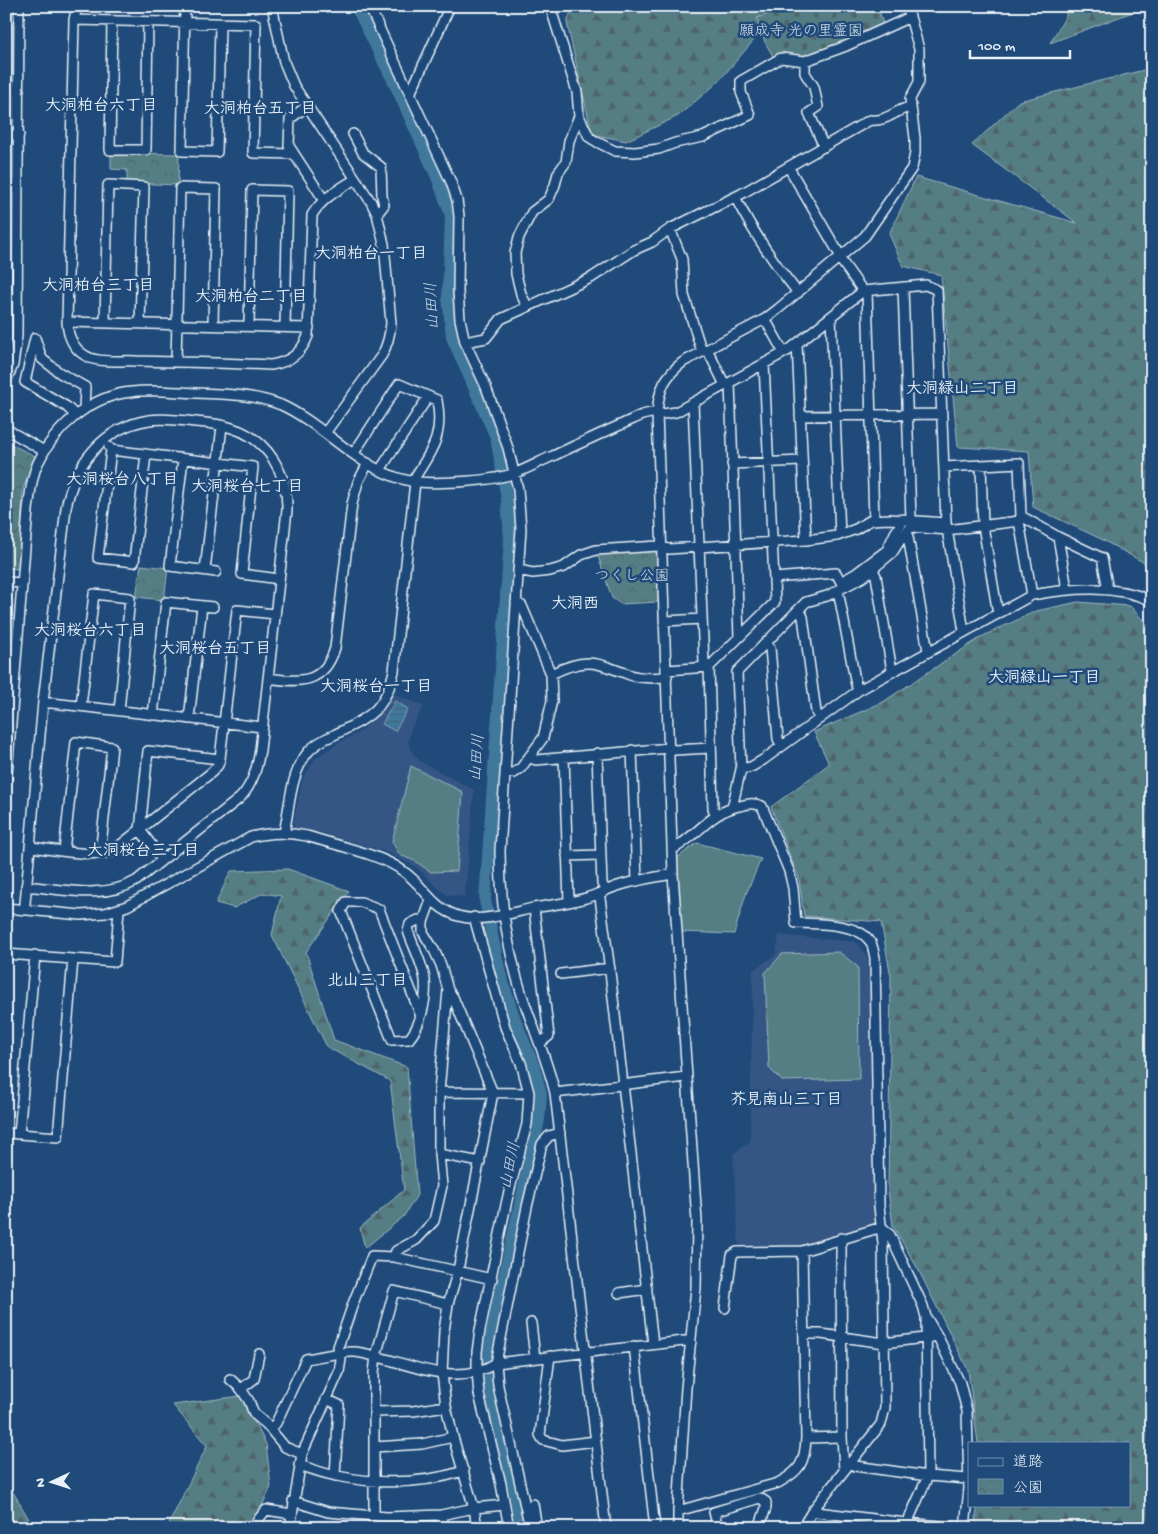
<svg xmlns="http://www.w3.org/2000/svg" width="1158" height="1534" font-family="'Gochi Hand','Klee One',sans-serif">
  <defs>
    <pattern id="forest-firs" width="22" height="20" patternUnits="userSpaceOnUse" patternTransform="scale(1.25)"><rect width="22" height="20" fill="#557d84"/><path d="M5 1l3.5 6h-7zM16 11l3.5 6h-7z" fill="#4e656a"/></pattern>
    <pattern id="cemetery-stones" width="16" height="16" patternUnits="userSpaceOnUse" patternTransform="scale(1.25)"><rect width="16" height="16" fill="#557d84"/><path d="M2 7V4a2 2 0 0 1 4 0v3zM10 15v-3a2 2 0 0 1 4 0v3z" fill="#4e656a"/></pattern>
    <pattern id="park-crowns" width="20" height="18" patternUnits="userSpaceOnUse" patternTransform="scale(1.25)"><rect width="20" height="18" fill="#557d84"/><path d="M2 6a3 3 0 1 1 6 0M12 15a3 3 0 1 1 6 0" fill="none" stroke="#4e656a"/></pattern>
    <pattern id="water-rules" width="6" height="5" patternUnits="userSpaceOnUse" patternTransform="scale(1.25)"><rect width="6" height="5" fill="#41789c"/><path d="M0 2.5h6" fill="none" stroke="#436277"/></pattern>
  </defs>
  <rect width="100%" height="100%" fill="#1f4a7a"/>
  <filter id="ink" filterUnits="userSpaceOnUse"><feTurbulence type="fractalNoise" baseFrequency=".02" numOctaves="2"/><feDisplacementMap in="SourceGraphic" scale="10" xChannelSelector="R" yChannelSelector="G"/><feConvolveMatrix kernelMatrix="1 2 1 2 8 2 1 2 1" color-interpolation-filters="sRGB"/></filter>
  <g filter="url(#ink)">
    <path fill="#365784" d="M6,6h7l2,78 -4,3h-5z
      M391,693l33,13 -13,23 -3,14 6,12 7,7 53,28 -9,106 -18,-1 -12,-10 -17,-17 -31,-16 -66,-19 -26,-5 -2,-4 10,-46 13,-20 24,-16 20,-10 17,-16z
      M779,935l77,7 11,14 4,14 4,253 -72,24 -64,-2 -6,-91 17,-12 3,-172 23,-15z"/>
    <path fill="url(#forest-firs)" stroke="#9eb7be" d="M573,6h233l-39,19 -50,58 -39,33 -52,25 -34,-7 -25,-111z
      M1066,6h86v1h-6l-96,36 16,-27z
      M1152,68v499l-53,-29 -66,-31 -4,-56 -71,-4 -17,-172 -38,-9 -14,-32 27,-57 161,46 -105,-78 47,-44z
      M1078,602l52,4 22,24v898h-178l4,-23h151v-62h-151l-10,-73 -50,-101 -25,-43 -5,-36 3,-213 -10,-55 -77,-6 -5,-37 -28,-72 58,-43 -15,-32 69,-30 100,-66 53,-25z
      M288,869l61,22 -43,61 28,88 73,27 10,128 -13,21 -39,32 -5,-20 44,-38 -14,-109 -63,-34 -55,-112 9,-39 -18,-3 -29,15 -18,-5 15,-32z
      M241,1396l25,48 5,43 -15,31 -3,10h-86l40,-82 -34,-41z
      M6,1489l7,3 21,36h-28z"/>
    <path fill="url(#cemetery-stones)" stroke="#9eb7be" d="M794,6h84l6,22 -79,30h-31l-9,-16 -8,-24z"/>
    <path fill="url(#park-crowns)" stroke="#9eb7be" d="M111,153l68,1 -1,31 -51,-2v-13l-16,-1z
      M6,442l29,14 -12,33 -4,80 -13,-1z
      M657,549l1,53 -37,2 -9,-6 -15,-45z
      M141,565l27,3 -4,32 -28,-3z"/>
    <path fill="#557d84" stroke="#9eb7be" d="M411,766l52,26 -6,79 -26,1 -16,-11 -15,-6 -8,-13z
      M697,843l64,16 -15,35 -12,40 -54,-2 -3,-74z
      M839,952l19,15 1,112 -77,2 -13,-13 -4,-95 17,-19z"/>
    <path fill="url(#water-rules)" stroke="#84a8c1" d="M395,701l13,8 -13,22 -13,-7z
      M814,1521l36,7h-41z"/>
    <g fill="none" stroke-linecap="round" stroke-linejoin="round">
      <path stroke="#41789c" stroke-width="12" d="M356,6l38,76 43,95 14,38 -3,82 4,40 44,100 11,62 3,40 -25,361 15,73 14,44 20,50 7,27 -2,26 -47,211 -4,28 3,38 24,94 6,37"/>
      <g stroke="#e8f1f8" stroke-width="12">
        <path id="minor" d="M77,6l-3,14 -7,302c1,16 7,29 23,36 13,5 32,2 46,3 45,1 90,2 135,4 18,-3 30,-11 37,-29l4,-121c10,-17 28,-26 43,-36
          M185,6l-3,145 35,1 3,-128
          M272,6l12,56 10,24 77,116 6,12 7,30 7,79c-1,12 -3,21 -9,32l-57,78
          M369,6l82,176 6,18 2,16 -1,75 2,28 5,23 21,45 22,61 10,41 3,40 -21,322c0,49 7,97 22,144 11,33 25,64 33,98l51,435
          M74,20l182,4 -3,129 41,1
          M112,21l-2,129h36l2,-128
          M805,61v12l9,14 4,20 -9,6 15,34
          M6,90h13
          M410,94l40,-88
          M307,106l-17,13 -1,27 35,54
          M579,116l10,21 8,5 18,9 20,1 24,-3 16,-6 28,-6 47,-22 -9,-23v-11l40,-23 24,3 41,-15 64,-29
          M353,134l10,19 18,14 1,29 2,9 -7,9
          M6,135h13
          M789,168l52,89
          M735,197c19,37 37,64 63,96
          M670,229l12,30 2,36 18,57
          M840,259l23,32
          M903,287l8,232
          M867,291l7,229
          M527,306l-6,-12 -5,-20 -1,-21 4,-16 13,-25 17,-13 6,-14 3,-12 8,-11 3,-21 10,-25 -2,-24 -27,-86
          M831,317l9,218
          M765,319l19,34
          M67,322l242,6
          M105,323l3,-138 36,2 -4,137
          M249,326l3,-136 36,1 -3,136
          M35,338l-10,44 42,25 8,8
          M35,338l7,21 18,14 25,14 -1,22
          M465,342l21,-4 15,-19 90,-41 43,-28 18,-8 18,-13 71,-35 129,-74c17,2 25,-10 40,-13
          M797,344l9,196
          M707,349l18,36
          M176,362l4,-174 36,1 -3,136
          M6,382l7,-17 4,-29 2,-330
          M730,383l9,254
          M693,403l11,260 5,4 4,141 2,7
          M800,416l142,-2
          M6,429l38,22
          M109,447l2,3 -13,108 36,4 12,-108
          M111,450l142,17 -11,107 37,5
          M354,453l45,-69 38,16c7,38 -6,51 -25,82
          M183,459l-13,107 46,6
          M732,464l70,-3
          M981,465l2,61 15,88
          M944,467l75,-4 2,53 -2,5 13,74
          M380,470l48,-73
          M1021,516l37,21 9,52
          M907,531l21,120
          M1058,537l44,21 6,32
          M205,570l17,-144
          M518,570l15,3 17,-2 14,-4 17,-12 15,-5 62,-4 11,3 137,-9 31,-4 19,-7 15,-9 18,-1 57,4
          M873,570l3,6 16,95
          M774,578l62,-5 5,9 14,-8 32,-24 8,-17 9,-14
          M6,582l17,1
          M838,590l18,95 3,5
          M799,609l4,8 13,95 3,6
          M665,621l37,-2
          M766,643l4,5 8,91 4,7
          M667,670l42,-3 66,-65 -11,-238
          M551,674c12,-6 24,-11 37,-11 14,0 24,6 37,10 14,6 27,5 42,4
          M268,678c32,5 56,6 67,-30l17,-144 6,-22 10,-19
          M43,702l219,25
          M81,706l13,-112 36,4 -11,113
          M153,715l13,-113 47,5
          M189,719l13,-113
          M632,750l5,131
          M597,753l5,131 3,5
          M564,757l5,145
          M529,758l7,2 133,-12 5,2 37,-2
          M741,769l10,-2 12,-7 96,-70 173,-95c39,-7 83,-11 120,6
          M505,773h9l7,-5 22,-30 9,-37 -1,-27 -29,-68 -6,-4
          M6,786l22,-276c2,-15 3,-31 9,-45 17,-37 53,-69 94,-73 21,-3 43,0 64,1 29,1 58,1 86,12 45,20 85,73 137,77 22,2 77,-1 97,-9 13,-4 25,-12 38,-17 29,-14 59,-27 89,-41l9,-2 12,1 13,-2 113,-62 74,-59 63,-6 11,5 9,233 18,108
          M732,808l9,-39 -4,-97 69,-70 21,-6 36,-19 29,-24 9,-14 10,-12 36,3 72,-9
          M284,833c6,-27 6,-59 24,-81 7,-8 16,-13 26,-17 34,-18 51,-23 60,-64l21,-189
          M30,847c21,2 64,11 83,4l99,-79 6,-7 2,-6 17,-149 38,4
          M673,849c26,-14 34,-35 66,-43 9,-2 14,-4 23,0l27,65 4,17 3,35c19,1 64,-1 75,20 2,4 3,10 4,15l4,248 4,37 2,165 -4,16 -68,86 -11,18
          M64,851l12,-109 36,5 -12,107
          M567,856l34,-1
          M162,859l-22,-29 8,-79 72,8
          M598,894l2,4 9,65 44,381
          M6,908l75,7 24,-2 22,-7 124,-69c19,-5 37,-5 56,-1 27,9 74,18 96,35 22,15 27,36 55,45 24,7 53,-3 75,-8 18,-3 36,-5 53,-10 12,-3 23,-10 35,-13 17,-5 35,-8 52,-11
          M534,908l15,128 -9,7
          M25,909v-6l18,-201 23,-194c8,-43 37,-81 83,-88 15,-2 31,0 46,2 12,1 25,2 37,6 36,11 56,46 55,82l-27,240c-3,18 -7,34 -20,48l-104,83c-33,19 -74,8 -110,5
          M474,917l31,110 16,36 8,30 -2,31 -20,76 -27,130 -3,22v20l2,22 22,90 8,44
          M6,954l67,5 -15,178 -39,-3 16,-179
          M73,959l42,3 4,-52
          M561,974l49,-6
          M448,990l5,7 40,96 -35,177 -10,34 -4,27 -2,43 4,32 7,31 21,71 3,20
          M421,1016l-42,-107 -18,-7h-15l-5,9 51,129 17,-1c12,-14 18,-40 16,-59 -2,-15 -12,-34 -17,-49l2,-7 8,-4 5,2
          M439,1092l90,1
          M555,1093l131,-16
          M6,1133l13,1
          M439,1154l41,8
          M882,1227l8,8 33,71 3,11 2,159 -23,52
          M841,1238l1,199 2,33
          M394,1257l2,-6 20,-11 18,-19 8,-35 -3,-32v-62l9,-102 -7,-25 -7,-15 -11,-18v-10l8,-22
          M619,1293l28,-4
          M725,1308l7,-53 5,-3 65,-1 80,-24
          M926,1317l12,20 22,46 7,28 2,77 -4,40
          M531,1323l4,35
          M804,1334h17l63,9 48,-6
          M634,1346l21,182
          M550,1356l-10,79 3,5 19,5 34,-4
          M230,1379l11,10 8,12 5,13 12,10 19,23 17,7
          M241,1389l13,-10 5,-25
          M326,1399l13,6 -4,71
          M374,1412l39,-1 33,-5
          M271,1429l5,-6 30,-64c15,-2 36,-8 49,-7 46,6 97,39 141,11l188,-22 7,1
          M806,1438l36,-1
          M374,1447l48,-3 31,-7
          M850,1463l5,3 73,10 40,3
          M299,1465c13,4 25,9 38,11 43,9 85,8 127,-5
          M293,1501l35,11 59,5 54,-2 33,-7 31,-3
          M533,1504l4,24
          M813,1510l4,2 89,11 59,5
          M678,1511l100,-28c22,-12 27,-20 28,-45l-4,-187
          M441,1515l2,13
          M409,1516v12
          M255,1528l2,-7 9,-11 26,4
          M290,1528l12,-74 37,-82 2,-13 -3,-12 16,-46 18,-45 22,1 98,22
          M374,1528v-155l2,-17 18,-65 54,13
          M530,1528l-32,-142 -2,-23 31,-156 15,-63 7,-8 11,-3
          M678,1528v-17l8,-123 10,-100 1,-67 -24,-347 -16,-461c2,-24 7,-36 26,-51l82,-43 13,-10 87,-73 47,-68 3,-15v-15l-5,-39 9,-17v-33l-12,-43
          M718,1528l-4,-16 46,-14 6,4v6l-7,20"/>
      </g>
      <use href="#minor" stroke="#1f4a7a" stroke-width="9"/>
    </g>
  </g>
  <g text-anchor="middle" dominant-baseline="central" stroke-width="5" stroke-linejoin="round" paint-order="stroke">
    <g font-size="15" fill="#d2e0e7" stroke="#1f4a7a">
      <text x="801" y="32">願成寺 光の里霊園</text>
      <text x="632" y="577">つくし公園</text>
    </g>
    <g font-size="16" font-weight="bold" fill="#e8f1f8" stroke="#1f4a7a">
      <text x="101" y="107">大洞柏台六丁目</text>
      <text x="260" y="110">大洞柏台五丁目</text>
      <text x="371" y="255">大洞柏台一丁目</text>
      <text x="98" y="287">大洞柏台三丁目</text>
      <text x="251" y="298">大洞柏台二丁目</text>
      <text x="962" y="390">大洞緑山二丁目</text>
      <text x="122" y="481">大洞桜台八丁目</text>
      <text x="247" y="488">大洞桜台七丁目</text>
      <text x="575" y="605">大洞西</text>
      <text x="90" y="632">大洞桜台六丁目</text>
      <text x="215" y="650">大洞桜台五丁目</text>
      <text x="1044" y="679">大洞緑山一丁目</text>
      <text x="376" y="688">大洞桜台一丁目</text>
      <text x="143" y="852">大洞桜台三丁目</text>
      <text x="367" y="982">北山三丁目</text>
      <text x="786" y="1101">芥見南山三丁目</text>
    </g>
    <g font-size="16" font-style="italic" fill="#cfdfea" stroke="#1f4a7a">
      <text transform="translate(434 306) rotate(-93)">山田川</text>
      <text transform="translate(479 758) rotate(-86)">山田川</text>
      <text transform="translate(512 1166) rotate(-78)">山田川</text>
    </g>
  </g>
  <rect width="1158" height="1534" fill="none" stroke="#1f4a7a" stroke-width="25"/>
  <rect x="12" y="12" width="1133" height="1509" fill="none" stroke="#e8f1f8" stroke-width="2" filter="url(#ink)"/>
  <rect x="968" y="1442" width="162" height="65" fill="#1f4a7a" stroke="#6f8dac"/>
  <rect x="978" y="1458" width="25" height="8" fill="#1f4a7a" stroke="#6f8dac"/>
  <text x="1013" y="1466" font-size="15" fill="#e8f1f8">道路</text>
  <rect x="978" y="1479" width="25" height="15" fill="url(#park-crowns)" stroke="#6f8dac"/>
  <text x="1013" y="1492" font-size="15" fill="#e8f1f8">公園</text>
  <g transform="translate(52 1482) rotate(266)" stroke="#1f4a7a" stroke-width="4" paint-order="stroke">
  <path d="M0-4L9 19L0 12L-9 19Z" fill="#e8f1f8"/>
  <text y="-8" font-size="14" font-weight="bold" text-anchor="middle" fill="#e8f1f8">N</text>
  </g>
  <path d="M970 50v8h100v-8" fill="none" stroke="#e8f1f8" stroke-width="2.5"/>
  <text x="978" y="50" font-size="15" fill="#e8f1f8" stroke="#1f4a7a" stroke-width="4" paint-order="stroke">100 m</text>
</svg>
